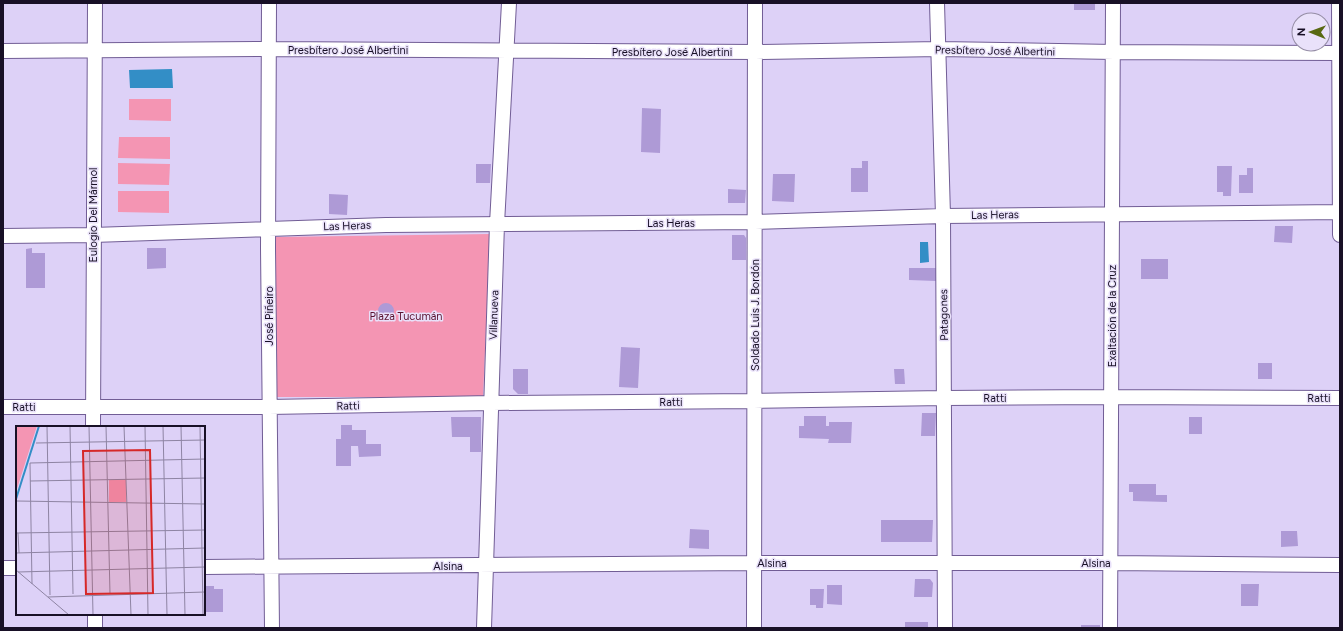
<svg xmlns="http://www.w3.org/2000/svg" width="1343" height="631" font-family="Figtree,sans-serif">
  <rect width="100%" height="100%" fill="#ddd1f7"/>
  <path fill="#f495b3" d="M129,99h42v22l-42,-1z
    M119,137h51v22l-52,-1z
    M118,163l52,1 -1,21 -51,-1z
    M118,191h51v22l-51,-1z
    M490,234l-7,163h-207v-160z"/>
  <path fill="#338ec6" d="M172,69l1,19h-43l-1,-18z
    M920,242h8l1,20 -9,1z"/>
  <path fill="#ae9ad6" d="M1074,3h21v7h-21z
    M642,108l19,1 -1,44 -19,-1z
    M862,161h6v31h-17v-24h11z
    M476,164h15l-1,19h-14z
    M1217,166h15l-1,30h-8v-4h-6z
    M1247,168h6v25h-14v-18h8z
    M773,174h22l-1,28 -22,-1z
    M728,189l18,1 -1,13h-17z
    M329,194l19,1 -1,20 -18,-1z
    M1275,226h18l-1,17 -18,-1z
    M732,235h12l2,3v22h-14z
    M32,248v5h13v35h-19v-39z
    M147,248h19v20l-19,1z
    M1141,259h27v20h-27z
    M909,268h27v13l-27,-1z
    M378 311a8 8 0 1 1 16 0a8 8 0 1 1-16 0Z
    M621,347l19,1 -2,40 -19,-1z
    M1258,363h14v16h-14z
    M513,369h15v25h-10l-5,-5z
    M894,369h10l1,15h-10z
    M922,413h14l-1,23h-14z
    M804,416h22v10h3v-4h23l-1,21h-23l1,-4 -30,-1v-12h5z
    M451,417h30v35h-11v-15h-18z
    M1189,417h13v17h-13z
    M341,425h11v5h14v14h15v12l-22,1 -1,-11h-7v20h-15v-27h5z
    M1129,484h27v11h11v7l-34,-1v-9h-4z
    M881,520h52l-1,22h-51z
    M690,529l19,1v19l-20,-1z
    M1281,531h16l1,15 -17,1z
    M915,579h15l3,4 -1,14h-18z
    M1241,584h18l-1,22h-17z
    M827,585h15v20l-15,-1z
    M205,586h9v3h9v23h-19z
    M810,589h14l-1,19h-7v-3h-6z
    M905,622h23v6h-23z
    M1081,625h19v3h-19z"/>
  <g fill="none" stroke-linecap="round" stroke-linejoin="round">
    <g stroke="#715d95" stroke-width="16">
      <path id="minor" d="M269,3l-1,245 4,380
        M937,3l6,213 2,412
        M1339,3l1,232
        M3,51l267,-2 486,3 183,-3 175,3 226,1
        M3,236l90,-1 293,-10 369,-3 188,-6 397,-4
        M3,407h266l223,-4 262,-2 190,-3 168,-1 228,1
        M93,427l2,-424
        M204,567l550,-4h356l230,2
        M3,568h14
        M95,614v14
        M484,628l13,-404 12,-221
        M754,628l1,-625
        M1110,628l3,-625"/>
    </g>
    <use href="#minor" stroke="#fff" stroke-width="14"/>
  </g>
  <g text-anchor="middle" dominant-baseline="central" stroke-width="3" stroke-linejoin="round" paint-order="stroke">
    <g font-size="11" fill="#181026" stroke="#e9e1fa">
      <text x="348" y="50">Presbítero José Albertini</text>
      <text transform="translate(995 51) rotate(1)">Presbítero José Albertini</text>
      <text x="672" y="52">Presbítero José Albertini</text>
      <text transform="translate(93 215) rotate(-90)">Eulogio Del Mármol</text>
      <text transform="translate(995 215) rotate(-1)">Las Heras</text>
      <text x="671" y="223">Las Heras</text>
      <text transform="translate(347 226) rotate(-2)">Las Heras</text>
      <text transform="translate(494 315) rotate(-88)">Villanueva</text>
      <text transform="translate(755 315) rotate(-90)">Soldado Luis J. Bordón</text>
      <text transform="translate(944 315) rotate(-91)">Patagones</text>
      <text transform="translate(269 316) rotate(-90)">José Piñeiro</text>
      <text transform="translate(1112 316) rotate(-90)">Exaltación de la Cruz</text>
      <text x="995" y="398">Ratti</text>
      <text x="1319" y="398">Ratti</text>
      <text x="671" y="402">Ratti</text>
      <text transform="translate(348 406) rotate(-1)">Ratti</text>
      <text x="24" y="407">Ratti</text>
      <text x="772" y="563">Alsina</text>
      <text x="1096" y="563">Alsina</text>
      <text x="448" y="566">Alsina</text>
    </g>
    <g font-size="11" fill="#5a1230" stroke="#e9e1fa">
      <text x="406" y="316">Plaza Tucumán</text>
    </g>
  </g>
  <g transform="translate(16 426)">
    <rect width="189" height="189" fill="#ddd1f7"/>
    <path d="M0,0h21l-21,66zM110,53v23h-17v-22z" fill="#f495b3"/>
    <path fill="none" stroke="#338ec6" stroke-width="2" d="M0,73l23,-73"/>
    <path fill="none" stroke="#8e84a3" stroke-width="1" d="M31,0l3,169M54,0l3,168M73,0l4,189M90,0l4,168M108,0l7,189M129,0l3,189M147,0l4,189M165,0l4,189M184,0l3,189M20,17l169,-3M14,55l175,-3M1,75l188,3M0,107l189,-3M2,107l1,20M0,127l189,-5M0,144l53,45M2,146l187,-5M16,158l-2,-121 175,-4M32,171l157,-5"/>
    <path fill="#d62828" fill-opacity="0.15" stroke="#d62828" stroke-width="2" d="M134,24l3,143 -67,1 -3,-143z"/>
    <rect width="189" height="189" fill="none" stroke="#181026" stroke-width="2"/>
  </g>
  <rect width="1343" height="631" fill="none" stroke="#181026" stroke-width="8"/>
  <g transform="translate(1311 32) rotate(271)"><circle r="19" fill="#e9e1fa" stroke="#958da5"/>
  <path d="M0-3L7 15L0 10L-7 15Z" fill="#596912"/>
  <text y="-6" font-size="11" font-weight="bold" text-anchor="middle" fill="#181026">N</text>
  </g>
</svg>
